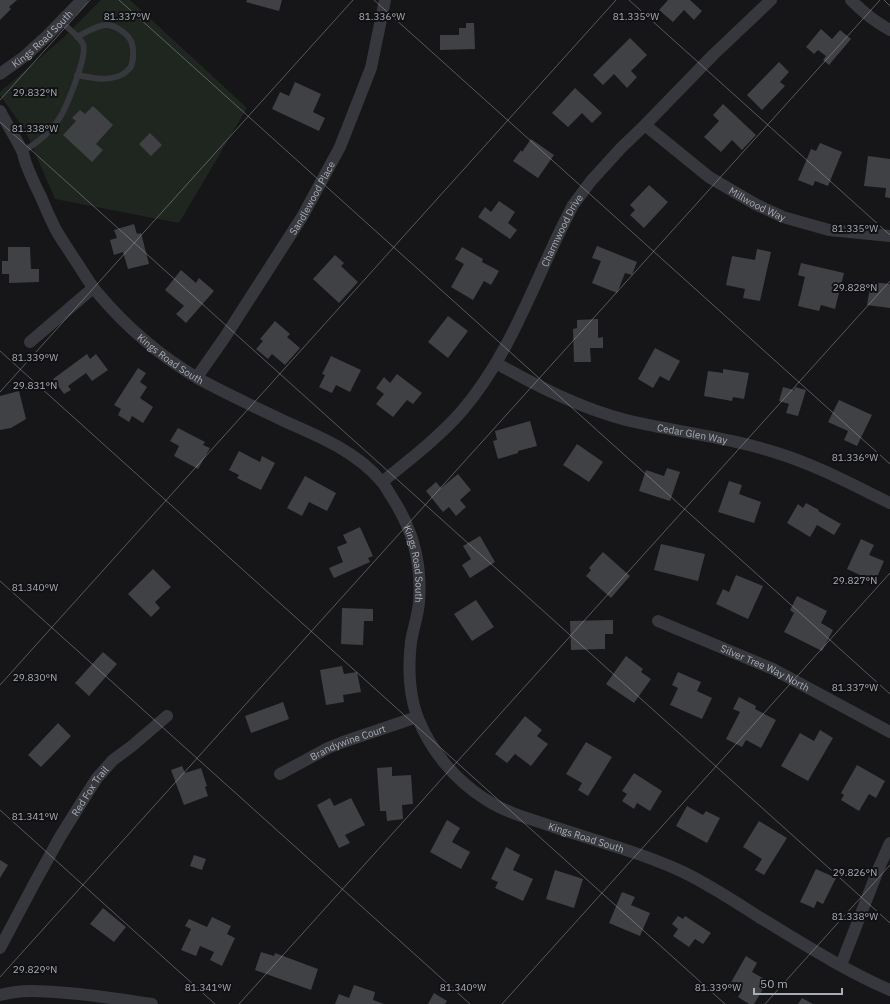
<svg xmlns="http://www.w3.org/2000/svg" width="890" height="1004" font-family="'IBM Plex Sans',sans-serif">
  <rect width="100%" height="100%" fill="#161618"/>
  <path fill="#1e261f" d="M101,0h29l117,108 -68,115 -124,-24 -29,-67 -26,-37v-3l63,-54z"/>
  <path fill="#404145" d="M0,0h17l-8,7 2,2 -11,11z
    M247,0h35l-3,11 -33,-9z
    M668,0h22l12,11 -8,9 -10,-10 -11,12 -14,-12z
    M466,23h8l1,26 -35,1v-15h19v-7h7z
    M821,29l11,10 8,-9 11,9 -22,26 -6,-5 3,-4 -8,-6 -4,4 -8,-7z
    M630,38l17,17 -16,16 6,6 -10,11 -13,-14 -11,11 -10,-10z
    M779,62l10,10 -9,10 5,4 -23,24 -15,-15z
    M295,82l26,12 -8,18 12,6 -6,13 -47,-22 8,-17 9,4z
    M575,88l27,25 -10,10 -10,-10 -14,14 -16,-14z
    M723,104l33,31 -14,15 -10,-10 -11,12 -17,-15 15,-16 -6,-6z
    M93,106l20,19 -17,19 7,6 -11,12 -29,-27 13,-14 -4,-3 8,-8 5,4z
    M150,133l12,12 -11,11 -12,-12z
    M531,139l23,16 -16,23 -25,-17 8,-11 1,2z
    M820,143l22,9 -14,34 -13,-5 -2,5 -15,-6 13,-31 5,2z
    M868,156l22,3v39l-5,-1 1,-9 -22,-2z
    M649,185l19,17 -24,26 -14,-13 5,-5 -5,-5z
    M499,201l16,11 -7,11 9,7 -7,9 -32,-22 7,-10 6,5z
    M134,224l3,10 4,-1 8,31 -21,5 -5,-17 -9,3 -4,-15 7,-2 -3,-8z
    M597,246l40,16 -5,13 -7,-2 -8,20 -25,-10 9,-22 -9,-3z
    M8,247h22l1,22h8v13l-30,1v-9h-7v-13h6z
    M462,247l21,12 -1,3 17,9 -8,14 -7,-4 -11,19 -22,-13 13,-23 -9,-5z
    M757,249l14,3 -11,49 -17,-3 2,-9 -19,-4 6,-29 23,4z
    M335,255l9,8 -3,3 17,16 -19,21 -26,-24z
    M801,263l43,10 -9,36 -14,-4 -2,6 -21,-5 7,-29 -7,-2z
    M181,270l15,13 3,-5 15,13 -28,32 -10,-9 8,-8 -19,-16z
    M871,282l19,2v24l-23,-3z
    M448,316l20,15 -20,27 -20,-16z
    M598,319v19l5,-1v11h-13l1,14h-17l-1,-33 4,-1v-8z
    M275,321l15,13 -3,3 13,11 -15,17 -13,-11 -4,5 -12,-10 7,-8 -3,-2z
    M655,348l25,13 -11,20 -9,-5 -7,12 -15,-9z
    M87,354l3,5 6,-5 12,16 -16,11 -6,-8 -18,13 3,4 -7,4 -11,-15z
    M331,356l30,14 -11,22 -14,-7 -4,8 -13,-6 6,-12 -3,-1z
    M138,368l8,5 -6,9 7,5 -7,11 13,9 -10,16 -11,-7 -3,6 -11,-7 3,-6 -7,-4z
    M723,369l26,4 -5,26 -11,-2 -1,4 -28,-5 4,-25 15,2z
    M397,374l25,19 -9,11 -6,-4 -14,17 -17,-13 8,-10 -8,-6 8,-11 6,6z
    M783,387l11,3 1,-3 11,3 -8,26 -12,-3 3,-9 -10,-3z
    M19,391l7,28 -15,9 -11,2v-34z
    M839,400l33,15 -15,31 -13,-6 4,-9 -20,-9z
    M530,421l7,25 -19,5v2l-20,6 -5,-18 4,-1 -2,-9z
    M178,428l27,14 -2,3 7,3 -12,21 -24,-13 5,-10 -9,-5z
    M577,444l26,18 -14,20 -26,-17z
    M239,451l21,11 2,-6 13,7 -14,27 -24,-12 2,-3 -10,-5z
    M667,468l13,4 -10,29 -31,-10 7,-21 18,6z
    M458,474l13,16 -11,10 6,7 -10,9 -7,-9 -6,5 -17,-21 10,-9 5,6z
    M305,476l31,17 -9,18 -18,-9 -7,14 -15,-8z
    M729,481l13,4 -3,9 22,8 -7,21 -36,-11z
    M806,503l13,7 -1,1 23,13 -7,11 -17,-10 -7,12 -23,-14 11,-19 5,4z
    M360,527l13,29 -5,2 2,4 -36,16 -5,-10 14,-6 -6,-15 10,-4 -4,-8z
    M480,536l15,26 -25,16 -8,-13 9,-6 -8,-13z
    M861,539l13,6 -5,10 15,6 -9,21 -28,-13z
    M661,544l44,10 -7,27 -44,-11z
    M603,552l27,24 -19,22 -25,-22 5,-6 -2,-2z
    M153,569l18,18 -16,15 5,6 -9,9 -23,-23z
    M736,575l27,11 -15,33 -32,-15 7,-15 6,3z
    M797,596l30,15 -6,12 12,7 -11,21 -38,-19 10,-19 -4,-3z
    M476,600l18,27 -22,14 -18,-27z
    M342,608l31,1v12h-9l-1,24 -22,-1z
    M613,620v14h-8v15l-34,1 -1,-29z
    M103,652l14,12 -28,32 -14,-13z
    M626,656l17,13 -2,3 10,7 -17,24 -28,-19z
    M342,666l2,8 13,-2 4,20 -18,3 1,7 -18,3 -6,-35z
    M678,672l23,10 -4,9 15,7 -10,21 -32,-14 8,-17 -6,-3z
    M739,697l17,9 -1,3 21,11 -15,28 -15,-8 -4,7 -16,-8 14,-27 -7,-3z
    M283,702l6,17 -38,14 -6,-17z
    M525,716l17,14 -5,6 11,8 -17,22 -16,-12 -8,9 -12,-9z
    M58,723l13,13 -30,31 -13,-12z
    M820,730l13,8 -25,43 -27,-15 19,-33 14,8z
    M586,742l26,15 -24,39 -10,-6 4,-7 -16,-9z
    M857,765l28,16 -9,17 -7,-4 -10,17 -18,-11 3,-5 -3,-2z
    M182,766l3,7 16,-5 6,18 -2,1 3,9 -24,9 -13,-35z
    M392,767v9l19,-1 2,29 -11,1 1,14 -16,2 -1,-10h-6l-3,-43z
    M634,773l28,18 -12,20 -13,-8 -3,6 -12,-8 5,-7 -5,-3z
    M330,798l4,8 17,-8 14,27 -20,10 5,8 -11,5 -22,-43z
    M687,806l16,9 3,-4 14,7 -13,25 -31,-17z
    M447,820l13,8 -8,14 18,10 -9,17 -31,-17z
    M759,821l28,17 -23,37 -9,-5 7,-11 -19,-12z
    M506,847l14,8 -7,15 20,9 -10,22 -28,-13 3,-6 -7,-3z
    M194,855l12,4 -4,11 -12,-4z
    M0,860l8,5 -8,13z
    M816,869l20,9 -13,26 -6,-3 -3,7 -14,-6z
    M555,870l28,9 -9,29 -28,-9z
    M622,892l13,5 -4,8 19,8 -10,23 -31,-13z
    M103,908l23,19 -12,15 -24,-18z
    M678,916l5,3 2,-3 26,17 -8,11 -8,-5 -6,8 -16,-11 5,-7 -6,-5z
    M212,917l19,9 -4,8 8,4 -13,28 -12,-6 4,-8 -14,-6 -4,10 -15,-6 10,-21 -6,-3 4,-7 18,8z
    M261,952l13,4 1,-3 43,16 -7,21 -56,-20z
    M746,956l11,7 -5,9 16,9 -14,23h-5l-11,-7 4,-7 -12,-6z
    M354,985l21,7 -2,8 11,4h-49l4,-10 10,4z
    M434,993l13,8 -2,3h-17z
    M802,998l11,6h-15z"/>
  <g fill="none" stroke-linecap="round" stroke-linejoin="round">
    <path stroke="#37383d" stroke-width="6" d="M77,75c15,3 32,7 46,-1 2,-1 5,-4 7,-6 4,-6 4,-20 1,-27 -4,-8 -16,-16 -25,-16 -9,0 -21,8 -29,12
      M22,152c11,-7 21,-13 29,-23 4,-4 8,-10 11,-15 6,-12 26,-59 21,-70 -4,-8 -16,-17 -22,-22"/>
    <g stroke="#37383d" stroke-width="12">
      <path d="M851,0c12,12 24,22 39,30"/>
      <path id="s1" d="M0,74l25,-18 22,-20 35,-36"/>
      <path id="s2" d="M0,111c7,14 17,28 23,42 1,4 2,9 4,13 4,11 9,21 14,31 4,10 9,21 14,31 5,10 12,19 18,29 8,11 14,23 23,34 29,35 64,65 103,88 28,15 56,28 85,42 35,15 73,31 98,61 4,5 7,11 11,17 20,31 29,66 26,103 -1,14 -6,27 -8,40 -3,25 -2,51 6,74 13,34 38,64 68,83 21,14 46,20 69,28 43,14 88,26 129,45 27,13 51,29 76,45 43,26 85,53 131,73"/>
      <path id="s3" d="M645,125l64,52 46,27 28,13 46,13 61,6"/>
      <path d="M30,342l63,-54"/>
      <path id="s4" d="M496,363c41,23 84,45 130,57 50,12 102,17 151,33 39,12 76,32 113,50"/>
      <path id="s5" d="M197,377l28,-40 77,-120 38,-70 31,-79 14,-68"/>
      <path id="s6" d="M382,482c27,-22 56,-44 79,-70 48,-55 71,-125 103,-189l9,-18 18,-24 30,-33 24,-23 69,-71 57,-54"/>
      <path id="s7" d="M658,621l115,48 117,63"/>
      <path id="s8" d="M280,774l48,-26 15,-6 74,-25"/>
      <path id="s9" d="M0,948l34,-64 26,-47 28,-45 9,-14 16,-18 19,-14 35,-30"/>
      <path d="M841,965l37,-95 12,-27"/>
      <path d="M0,995c23,-6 43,-4 67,-2 28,2 57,7 85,11"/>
    </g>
  </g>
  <path fill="none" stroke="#a8adb8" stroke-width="1" stroke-opacity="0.45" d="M119,0l771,694M374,0l516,464M629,0l261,235M884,0l6,6M0,100l90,-100M0,122l890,801M0,351l725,653M0,392l353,-392M0,581l470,423M0,685l616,-685M0,810l215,194M0,977l880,-977M239,1004l651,-723M502,1004l388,-431M765,1004l125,-139"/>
  <g text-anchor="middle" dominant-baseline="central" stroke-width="4" stroke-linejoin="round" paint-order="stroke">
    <g font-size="10" fill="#a8adb8" stroke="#111113">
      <text stroke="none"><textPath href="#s1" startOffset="55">Kings Road South</textPath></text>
      <text stroke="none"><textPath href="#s5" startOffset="213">Sandlewood Place</textPath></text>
      <text stroke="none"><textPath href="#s3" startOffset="138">Millwood Way</textPath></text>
      <text stroke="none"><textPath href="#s6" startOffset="314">Charmwood Drive</textPath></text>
      <text stroke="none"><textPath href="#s2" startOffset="306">Kings Road South</textPath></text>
      <text stroke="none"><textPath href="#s4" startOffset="210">Cedar Glen Way</textPath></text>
      <text stroke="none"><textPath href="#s2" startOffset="642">Kings Road South</textPath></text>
      <text stroke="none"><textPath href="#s7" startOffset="117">Silver Tree Way North</textPath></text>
      <text stroke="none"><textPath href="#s8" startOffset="75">Brandywine Court</textPath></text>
      <text stroke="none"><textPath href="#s9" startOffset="181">Red Fox Trail</textPath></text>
      <text stroke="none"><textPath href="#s2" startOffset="1014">Kings Road South</textPath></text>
    </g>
  </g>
  <g font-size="10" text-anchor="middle" fill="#a8adb8" stroke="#111113" stroke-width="4" stroke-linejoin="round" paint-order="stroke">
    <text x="127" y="20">81.337°W</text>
    <text x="382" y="20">81.336°W</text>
    <text x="636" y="20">81.335°W</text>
    <text x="35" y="96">29.832°N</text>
    <text x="35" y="132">81.338°W</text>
    <text x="855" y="232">81.335°W</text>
    <text x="855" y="291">29.828°N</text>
    <text x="35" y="361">81.339°W</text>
    <text x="35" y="389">29.831°N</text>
    <text x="855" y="461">81.336°W</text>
    <text x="855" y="584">29.827°N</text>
    <text x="35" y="591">81.340°W</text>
    <text x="35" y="681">29.830°N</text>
    <text x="855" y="691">81.337°W</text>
    <text x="35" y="820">81.341°W</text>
    <text x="855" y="876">29.826°N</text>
    <text x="855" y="920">81.338°W</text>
    <text x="35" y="973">29.829°N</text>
    <text x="208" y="991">81.341°W</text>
    <text x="463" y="991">81.340°W</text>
    <text x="718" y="991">81.339°W</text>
  </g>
  <path d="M754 988v6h88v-6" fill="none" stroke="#a8adb8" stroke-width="2"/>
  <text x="760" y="988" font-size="12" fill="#a8adb8" stroke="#111113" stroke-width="3" paint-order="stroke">50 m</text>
</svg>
